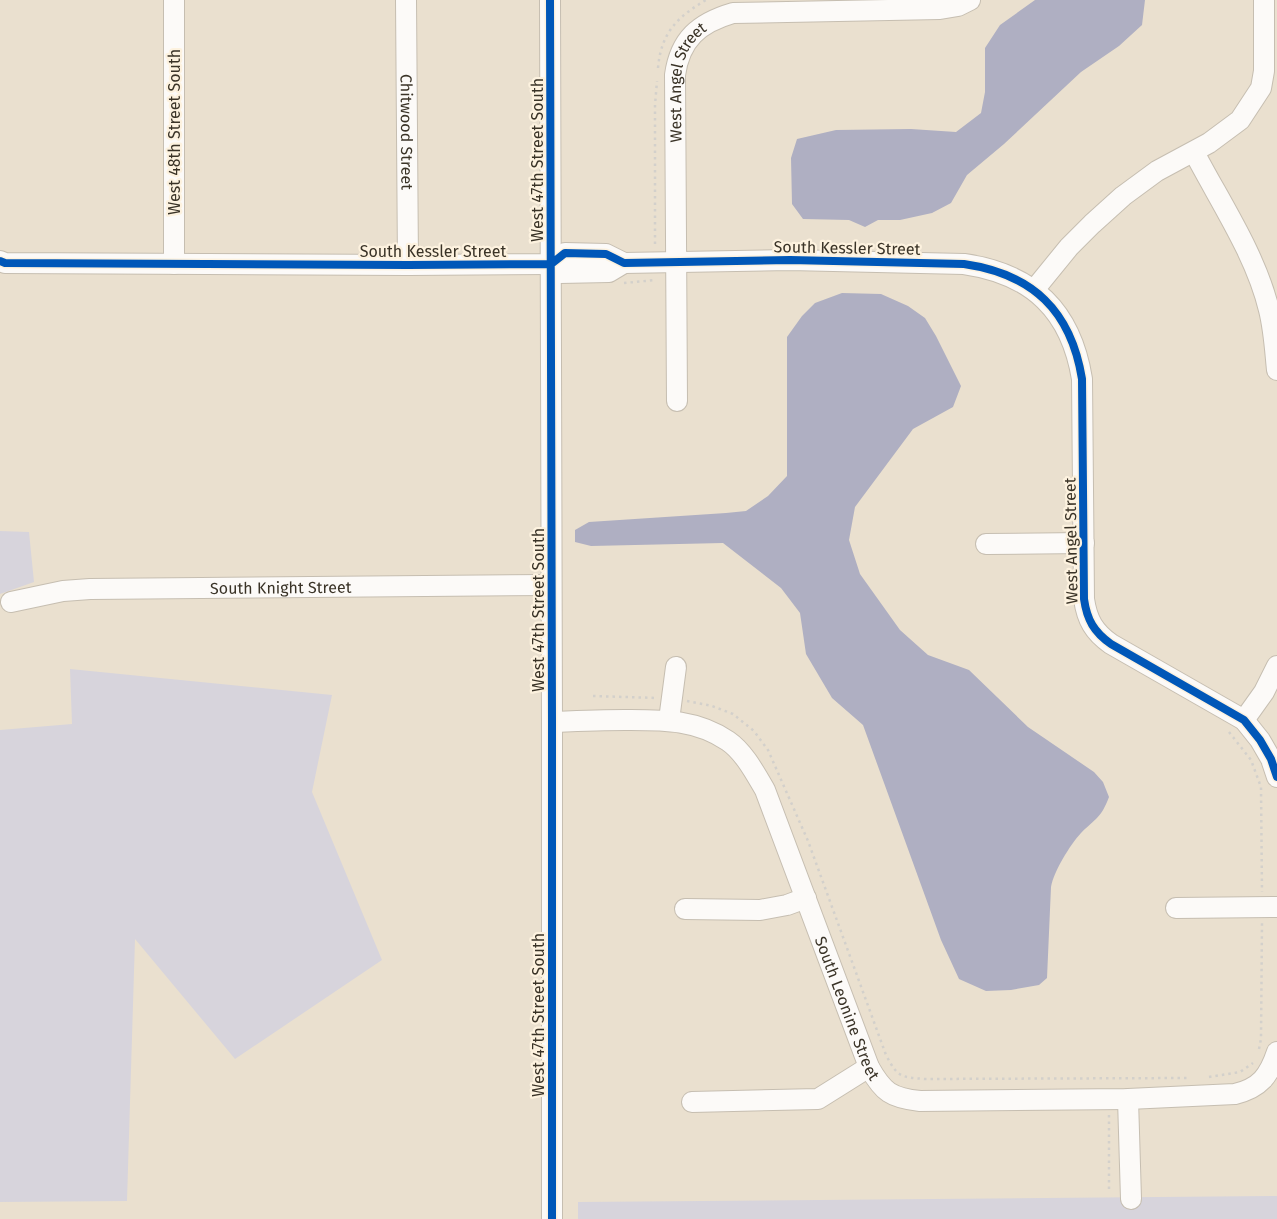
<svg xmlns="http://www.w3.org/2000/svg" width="1277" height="1219" font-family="'Fira Sans',sans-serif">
  <rect width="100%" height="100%" fill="#eae0cf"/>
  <path fill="#d7d4dc" d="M0,531l29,1 5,50 -34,12z
    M70,669l262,26 -20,97 70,168 -147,99 -100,-120 -8,262 -127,1v-472l72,-6z
    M1277,1196v23h-699v-17z"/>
  <path fill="#afafc2" d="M1035,0h110l-3,25 -23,21 -38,26 -77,72 -37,31 -16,28 -19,10 -32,7h-22l-13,7 -16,-7 -46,-1 -11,-15 -1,-46 6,-19 39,-9 75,-1 45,3 25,-19 4,-21v-44l15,-23z
    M842,293l39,1 27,12 17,12 11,18 25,50 -8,21 -40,22 -58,78 -6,33 11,34 40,56 28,25 41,15 59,57 66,45 9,10 6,15c-8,21 -13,21 -28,36 -11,12 -27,38 -30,54l-4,91 -8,7 -28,5 -25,1 -27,-12 -18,-39 -78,-215 -31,-27 -26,-44 -6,-41 -19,-25 -58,-45 -132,3 -16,-4v-12l14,-8 137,-9 20,-2 22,-15 19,-20v-139l15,-21 13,-13z"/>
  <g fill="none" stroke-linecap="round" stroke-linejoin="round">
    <g stroke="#c6beb1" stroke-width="22">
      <g id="minor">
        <path id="s1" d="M406,0l2,265"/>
        <path d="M550,0l2,722v497"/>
        <path d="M1194,152c26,50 62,103 75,158 5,20 6,40 8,60"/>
        <path d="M0,261l5,2 403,2 143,-1 14,-11 41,1 18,9 166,-3 174,4c69,10 107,47 118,115l2,220c3,21 10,33 27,45l133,76 16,20 11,19 6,18"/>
        <path d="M174,264v-264"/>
        <path d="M551,264l9,9 49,-1 15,-9"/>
        <path d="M1034,290l35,-43 23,-23 31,-28 34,-25 52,-28 31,-23 21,-32 3,-17v-71"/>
        <path id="s2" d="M677,401l-2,-326c5,-36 24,-52 58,-62l207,-4 18,-3 12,-6"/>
        <path d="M986,544l98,-1"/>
        <path id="s3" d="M11,602l52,-11 27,-2 461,-4"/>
        <path d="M669,720l7,-53"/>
        <path d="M1244,720l20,-28 13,-26"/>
        <path id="s4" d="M552,722c25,-1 49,-2 73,-2 37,0 71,-1 103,21 16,11 27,32 37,49l104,277c14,25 22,31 51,34l208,-2 107,-5c25,-6 34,-18 42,-42"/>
        <path d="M1176,908l101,-1"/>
        <path d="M685,909l75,1 27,-5 19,-7"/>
        <path d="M1128,1099l3,100"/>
        <path d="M692,1102l126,-3 51,-32"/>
      </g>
    </g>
    <path stroke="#d3d0cb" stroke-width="2.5" stroke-dasharray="2.5 4" stroke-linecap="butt" d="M658,68c3,-35 19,-51 48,-68
      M655,244v-139l2,-24
      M624,283l31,-3
      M593,696l64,2
      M687,701l25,5 21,8 21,17 14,19 40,91 78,214c12,23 15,22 39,24l263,-1
      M1229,732l22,28 10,27 1,105
      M1259,1049l2,-10 1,-117
      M1209,1077l31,-5 13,-9
      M1109,1115v77"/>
    <use href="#minor" stroke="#fcfaf8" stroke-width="20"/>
    <g stroke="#fdf2df" stroke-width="11">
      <path id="cycleway" d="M550,0l2,722v497
        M0,261l5,2 403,2 143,-1 14,-11 41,1 18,9 166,-3 174,4c69,10 107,47 118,115l2,220c3,21 10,33 27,45l133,76 16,20 11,19 6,18"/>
    </g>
    <use href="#cycleway" stroke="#0057b8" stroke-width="8"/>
  </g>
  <g text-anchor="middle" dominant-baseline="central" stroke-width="4.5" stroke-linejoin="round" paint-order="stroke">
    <g font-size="16" fill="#3a3327" stroke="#fdf2df">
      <text stroke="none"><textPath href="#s2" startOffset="322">West Angel Street</textPath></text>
      <text transform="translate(174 132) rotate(-90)">West 48th Street South</text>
      <text stroke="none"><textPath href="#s1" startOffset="132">Chitwood Street</textPath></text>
      <text transform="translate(537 160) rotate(-90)">West 47th Street South</text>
      <text transform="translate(847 248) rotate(1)">South Kessler Street</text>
      <text x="433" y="251">South Kessler Street</text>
      <text transform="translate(1071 541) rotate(-91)">West Angel Street</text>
      <text stroke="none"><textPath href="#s3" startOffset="271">South Knight Street</textPath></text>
      <text transform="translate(538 610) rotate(-90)">West 47th Street South</text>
      <text stroke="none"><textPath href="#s4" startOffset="475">South Leonine Street</textPath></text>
      <text transform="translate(538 1015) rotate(-90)">West 47th Street South</text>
    </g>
  </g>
</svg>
